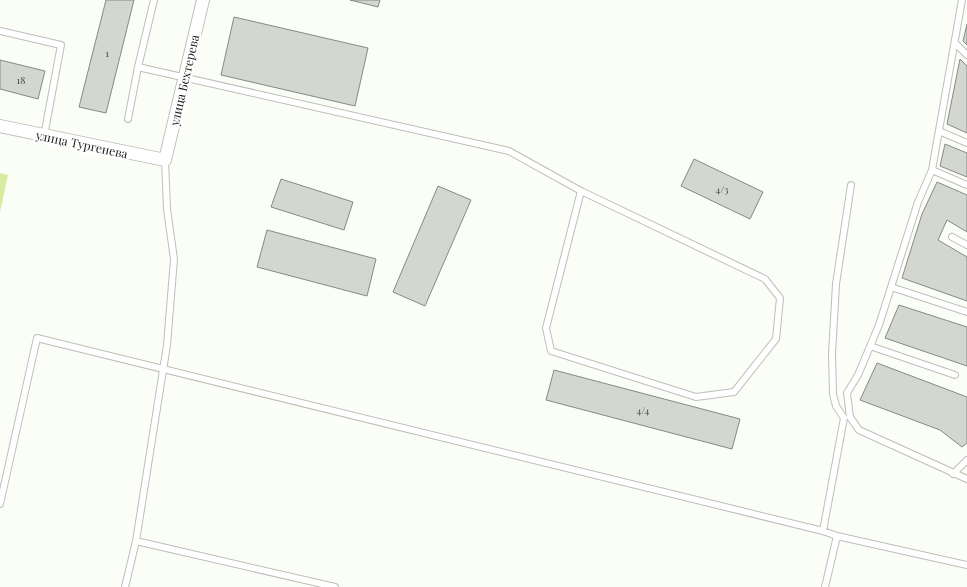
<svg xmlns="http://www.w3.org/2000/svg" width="967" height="587" font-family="'Playfair Display',serif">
  <rect width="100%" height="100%" fill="#fbfdf7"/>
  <path fill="#d8ec9f" d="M0,173l8,2 -8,37z"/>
  <path fill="#d4d6d0" stroke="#878984" d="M106,0h28l-28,113 -27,-6z
    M350,0h30l-2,7z
    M234,17l134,31 -13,58 -134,-31z
    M967,24v21l-4,-4z
    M960,59l7,7v67l-20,-9z
    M0,60l45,11 -7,28 -38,-10z
    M945,144l22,9v24l-27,-11z
    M694,159l69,33 -13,27 -69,-33z
    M281,179l72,23 -9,28 -73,-23z
    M937,182l30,13v37l-20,-12 -9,20 29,17v44l-65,-23 20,-64z
    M438,186l33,14 -46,106 -32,-14z
    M267,230l109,29 -9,37 -110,-29z
    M899,305l68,22v39l-82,-28z
    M877,363l90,34v46l-5,4 -22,-17 -80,-30z
    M554,370l186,49 -8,30 -186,-49z"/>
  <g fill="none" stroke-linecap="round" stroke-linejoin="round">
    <g stroke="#bdbfba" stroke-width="8">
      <path id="service" d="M154,0l-16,67 371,84 72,40 184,88 15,19 -4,41 -42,53 -38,5 -145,-46 -5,-23 35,-137
        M962,0l-30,170 35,15
        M0,31l61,14 -17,91
        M955,43l12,12
        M128,119l10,-52
        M939,131l28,12
        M932,170l-14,32 -39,123 -21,50 -11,18 3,24 9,13 108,49
        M952,237l15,8
        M891,287l76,25
        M870,346l85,29
        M953,474l14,-14
        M0,504l37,-166 786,193
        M837,536l130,29
        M136,541l199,46
        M125,587l11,-46 31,-196 7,-86 -7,-50 -2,-49
        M825,587l12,-51 -14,-5 21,-113 -8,-12 -3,-12 -1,-40 4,-70 15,-99"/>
    </g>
    <g stroke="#bdbfba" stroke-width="14">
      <path id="minor" d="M0,126l165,34 38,-160"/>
    </g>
    <use href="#service" stroke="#fff" stroke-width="6"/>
    <use href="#minor" stroke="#fff" stroke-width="12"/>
  </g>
  <g text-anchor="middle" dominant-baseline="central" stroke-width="5" stroke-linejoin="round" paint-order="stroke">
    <g font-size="10" fill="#464744">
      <text x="107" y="53">1</text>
      <text x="21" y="80">18</text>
      <text x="722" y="189">4/3</text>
      <text x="643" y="410">4/4</text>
    </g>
    <g font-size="12" fill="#171716" stroke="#fff">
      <text transform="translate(184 80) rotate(-77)">улица Бехтерева</text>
      <text transform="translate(82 144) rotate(12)">улица Тургенева</text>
    </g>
  </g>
</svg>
